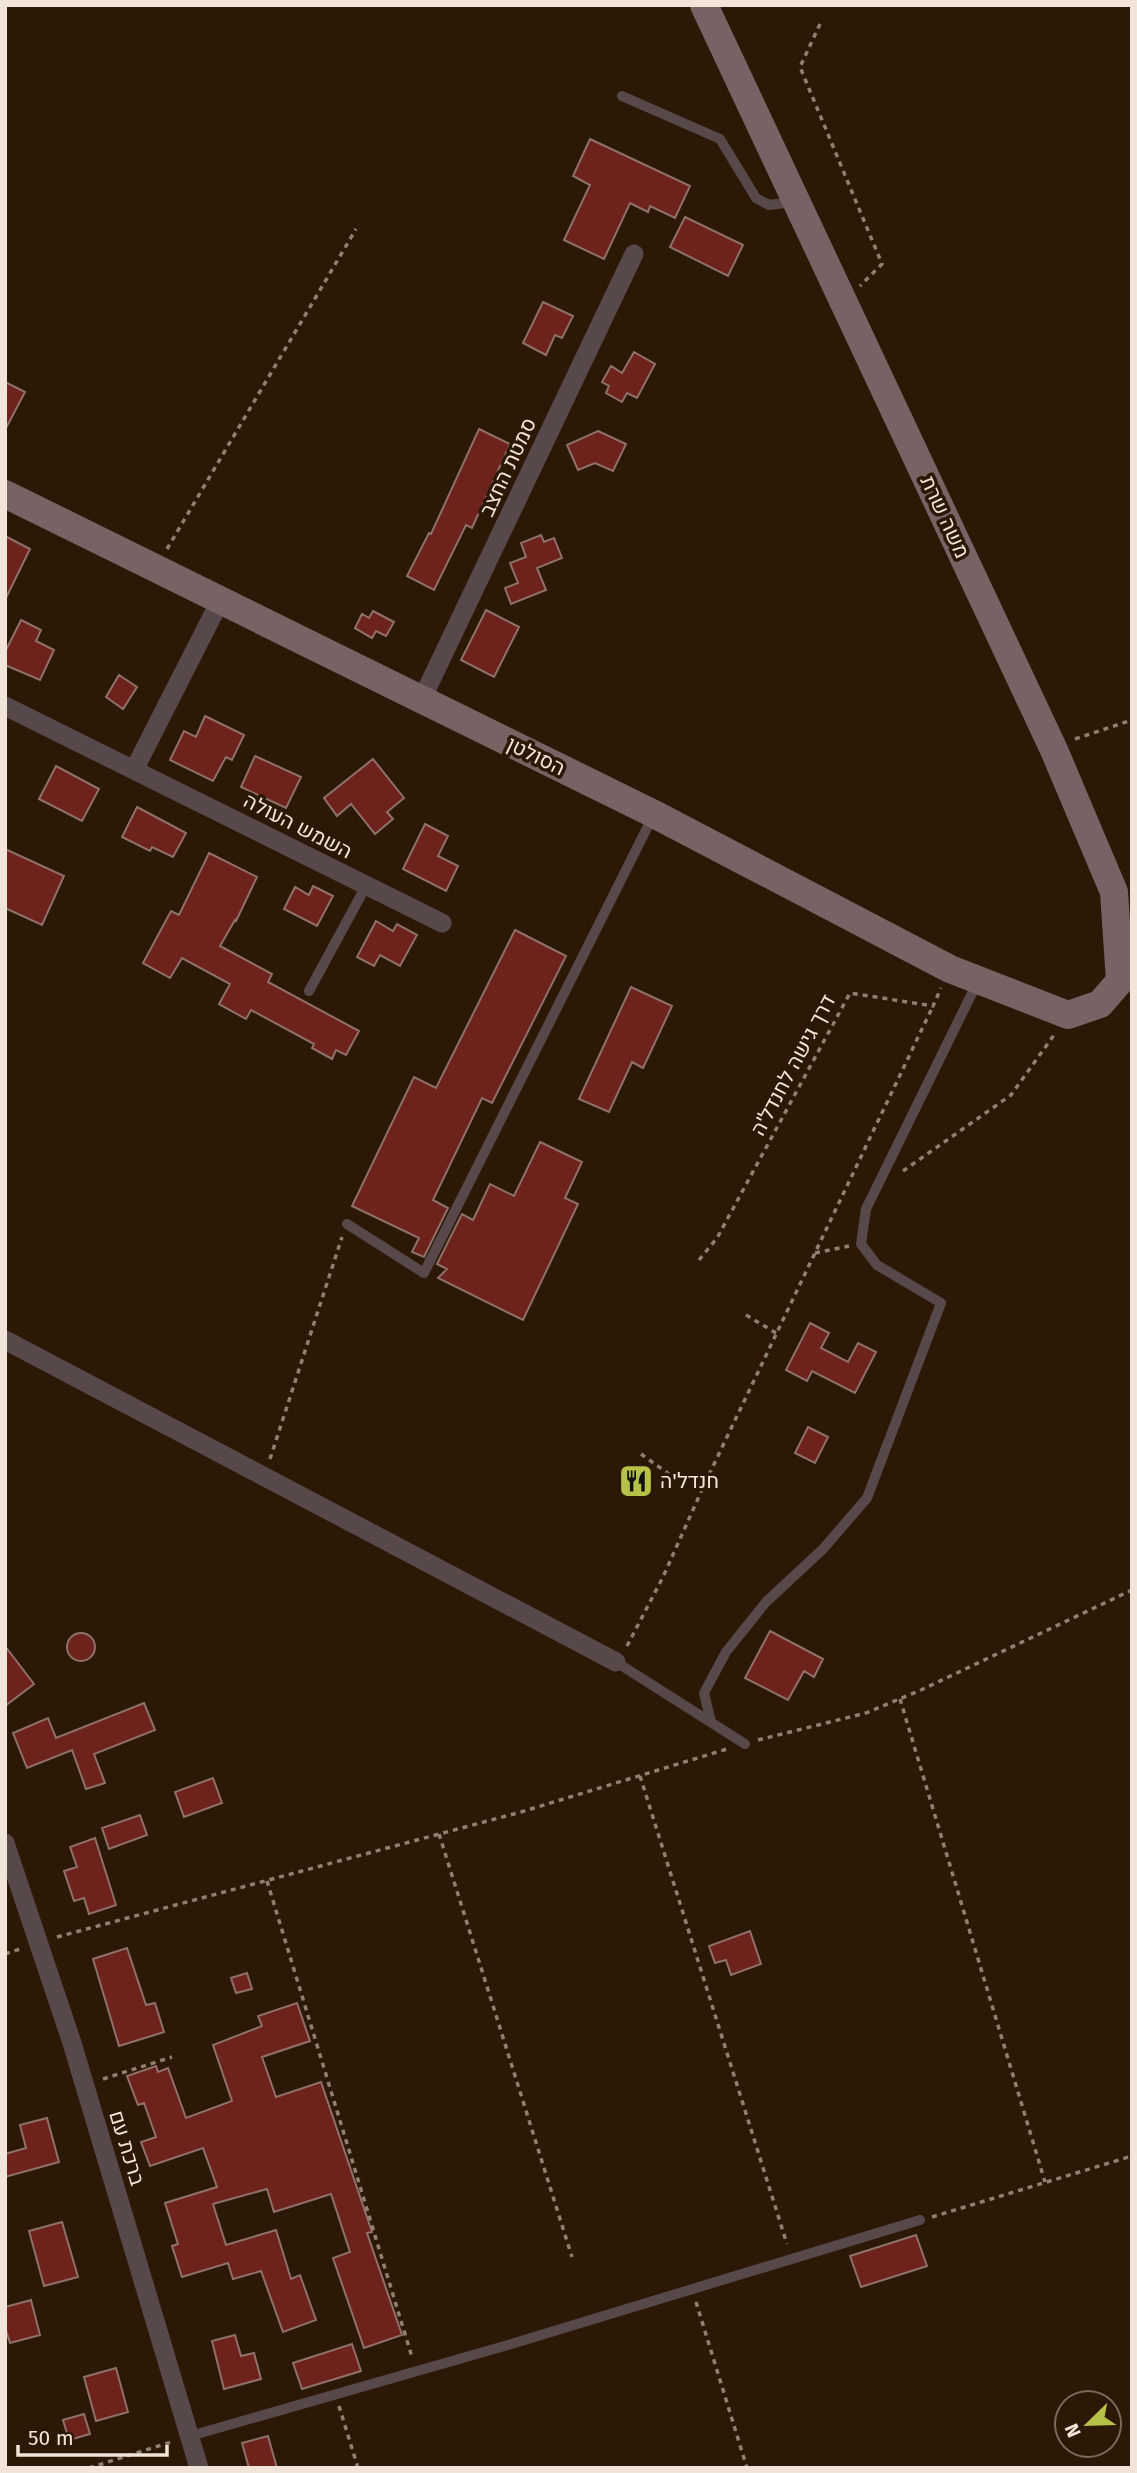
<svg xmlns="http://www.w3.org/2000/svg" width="1137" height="2473" font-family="'Fira Sans',Heebo,sans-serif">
  <rect width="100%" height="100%" fill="#2b1807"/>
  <path fill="#6e221c" stroke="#8f706b" stroke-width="2" d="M590,139l100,47 -15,32 -25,-12 -2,6 -18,-9 -26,56 -40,-19 26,-55 -17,-9z
    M685,217l58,28 -15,31 -58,-29z
    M543,302l30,14 -11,22 -7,-3 -9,20 -23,-12z
    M634,352l21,12 -18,34 -10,-5 -5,9 -16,-9 3,-7 -7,-4 9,-16 11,7z
    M5,382l20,10 -20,38z
    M479,429l31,15 -38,84 -6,-3 -32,65 -27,-14 22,-43 2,1z
    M598,431l28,13 -13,27 -18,-8 -17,7 -11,-25z
    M541,535l3,7 10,-4 8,20 -25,10 9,22 -35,14 -6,-16 13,-5 -8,-20 16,-6 -5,-14z
    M5,536l25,13 -25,51z
    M486,610l33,17 -25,50 -33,-17z
    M373,611l21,11 -8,14 -10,-5 -4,7 -17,-10 7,-14 7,4z
    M21,620l20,10 -5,11 18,9 -14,30 -35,-15v-13z
    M119,675l18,12 -14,22 -17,-12z
    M205,716l39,19 -12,25 -6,-3 -13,24 -43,-21 14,-29 12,6z
    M255,756l46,21 -15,31 -45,-21z
    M373,759l31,39 -17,14 6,7 -18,15 -24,-30 -14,12 -13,-18z
    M56,766l43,23 -17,32 -43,-22z
    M137,807l49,26 -13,24 -21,-10 -2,4 -28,-14z
    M425,824l23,12 -10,20 20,10 -12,25 -43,-22z
    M5,849l59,27 -22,49 -37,-17z
    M209,853l48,24 -21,44 -1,-1 -15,26 52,28 -4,8 91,49 -13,24 -10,-5 -4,9 -20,-11 2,-4 -63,-34 -5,9 -27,-15 11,-20 -48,-26 -12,20 -27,-15 28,-52 8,4z
    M313,886l20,10 -16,30 -33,-17 11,-22 14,8z
    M376,921l17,10 4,-7 20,11 -17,31 -20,-11 -6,11 -17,-9z
    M515,930l51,26 -74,147 -10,-5 -49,102 15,8 -24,49 -12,-5 7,-14 -67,-32 62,-129 22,11z
    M631,987l41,19 -29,62 -11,-6 -23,50 -30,-13z
    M540,1142l42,20 -17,36 13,6 -55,116 -85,-42 9,-9 -10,-5 25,-50 11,6 17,-36 24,12z
    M810,1323l19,10 -8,15 27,14 10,-19 18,9 -21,41 -43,-22 -5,10 -21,-11z
    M808,1427l20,10 -13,26 -20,-10z
    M770,1631l53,28 -9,18 -10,-6 -16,29 -43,-22z
    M67 1647a14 14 0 1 1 28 0a14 14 0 1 1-28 0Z
    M5,1646l29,38 -29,22z
    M144,1703l11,27 -61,24 11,29 -19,6 -14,-39 -45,18 -14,-35 35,-15 8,20z
    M213,1778l9,25 -38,14 -9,-25z
    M140,1815l7,20 -38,14 -7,-21z
    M95,1838l21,67 -27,9 -5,-16 -10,3 -10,-30 13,-4 -7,-20z
    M750,1931l11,33 -30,11 -5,-15 -11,3 -6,-17z
    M127,1948l19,57 9,-2 9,29 -45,14 -26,-87z
    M247,1973l5,16 -16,4 -5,-15z
    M297,2003l13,38 -48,16 14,40 45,-15 51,150 -5,1 35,102 -38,13 -31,-90 17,-6 -19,-58 -57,18 -7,-23 -54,15 13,41 50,-15 15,49 9,-4 16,45 -33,12 -22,-61 -28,8 -5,-16 -46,14 -10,-31 6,-2 -13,-41 52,-16 -14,-39 -53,18 -9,-24 15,-5 -12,-34 -6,2 -11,-29 29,-10 2,6 10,-4 18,50 46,-17 -19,-56 49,-19 -4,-10z
    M47,2118l12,44 -54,15v-23l21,-6 -6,-23z
    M62,2222l16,55 -34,9 -15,-55z
    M916,2235l11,31 -66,21 -11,-31z
    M31,2300l9,35 -30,8 -5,-16v-20z
    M235,2335l6,21 13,-3 7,26 -37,10 -12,-48z
    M352,2344l9,27 -59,18 -9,-26z
    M116,2368l12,44 -32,9 -12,-44z
    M84,2414l6,20 -21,6 -6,-20z
    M268,2436l9,32h-28l-7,-25z"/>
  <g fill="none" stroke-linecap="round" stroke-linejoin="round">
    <path stroke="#908072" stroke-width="3.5" stroke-dasharray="5 5" stroke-linecap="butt" d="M820,24l-20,43 82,197 -22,22
      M167,549l189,-320
      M1075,739l57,-19
      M903,1171l108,-76 43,-60
      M815,1253l34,-7
      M699,1260l18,-22 133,-245 83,13 8,-18
      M746,1315l30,18
      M641,1454l39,28 25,1
      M270,1459l72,-222
      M627,1646l36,-69 42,-94 228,-477
      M900,1699l145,483
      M758,1740l108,-27 55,-23 211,-100
      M640,1776l147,468
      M439,1834l133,423
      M267,1881l145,476
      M57,1937l464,-125 206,-63
      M5,1954l15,-5
      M103,2079l69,-22
      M932,2217l200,-61
      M696,2302l51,166
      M339,2406l19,62
      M89,2468l82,-26"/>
    <path stroke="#57494a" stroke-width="10" d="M622,96l98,43 36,59 13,7 24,-3
      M309,991l57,-105
      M347,1224l77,49 228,-455
      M616,1662l129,82
      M711,1722l-7,-29 22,-41 40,-50 57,-53 44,-51 74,-195 -64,-38 -16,-21 5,-35 112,-228
      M190,2436l318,-91 412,-125"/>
    <path stroke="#57494a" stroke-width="19" d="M422,699l212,-445
      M5,706l437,217
      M134,770l86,-169
      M5,1340l611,322
      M5,1843l67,200 127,425"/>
    <path stroke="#776264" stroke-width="28" d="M5,494l649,320 296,155 118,46 32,-11 20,-23 -6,-89 -60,-142 -350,-745"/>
  </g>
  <defs>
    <g id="restaurant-square" transform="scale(1.75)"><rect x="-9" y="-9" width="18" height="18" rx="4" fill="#b6c148" stroke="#2b1807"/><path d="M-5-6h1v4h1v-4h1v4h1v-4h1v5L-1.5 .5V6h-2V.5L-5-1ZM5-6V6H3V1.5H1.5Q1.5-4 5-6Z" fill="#111"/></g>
  </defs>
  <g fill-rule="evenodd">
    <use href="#restaurant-square" x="636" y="1481"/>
  </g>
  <g text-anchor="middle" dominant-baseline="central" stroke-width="7" stroke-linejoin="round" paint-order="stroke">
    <g font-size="21" fill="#f1e4d9" stroke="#2b1807">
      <text transform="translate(508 467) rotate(-65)">סמטת החצב</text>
      <text transform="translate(945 517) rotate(65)">משה שרת</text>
      <text transform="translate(536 756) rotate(26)">הסולטן</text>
      <text transform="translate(298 826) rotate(27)">השמש העולה</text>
      <text transform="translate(793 1065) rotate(-62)">דרך גישה לחנדל'ה</text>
      <text transform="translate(127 2148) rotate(73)">ברכת עם</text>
    </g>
    <g font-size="21" fill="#f1e4d9" stroke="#2b1807" text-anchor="start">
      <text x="660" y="1481">חנדל'ה</text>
    </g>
  </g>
  <rect width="1137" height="2473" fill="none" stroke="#f1e4d9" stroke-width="14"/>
  <g transform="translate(1088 2424) rotate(247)"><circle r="33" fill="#2b1807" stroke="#7a6a5b" stroke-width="2"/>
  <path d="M0-5L12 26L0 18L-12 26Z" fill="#b6c148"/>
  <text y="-10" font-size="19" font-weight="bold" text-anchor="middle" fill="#f1e4d9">N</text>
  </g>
  <path d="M18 2445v10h149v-10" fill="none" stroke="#f1e4d9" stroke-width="3.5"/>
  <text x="28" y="2445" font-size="21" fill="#f1e4d9" stroke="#2b1807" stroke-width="5" paint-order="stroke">50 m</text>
</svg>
